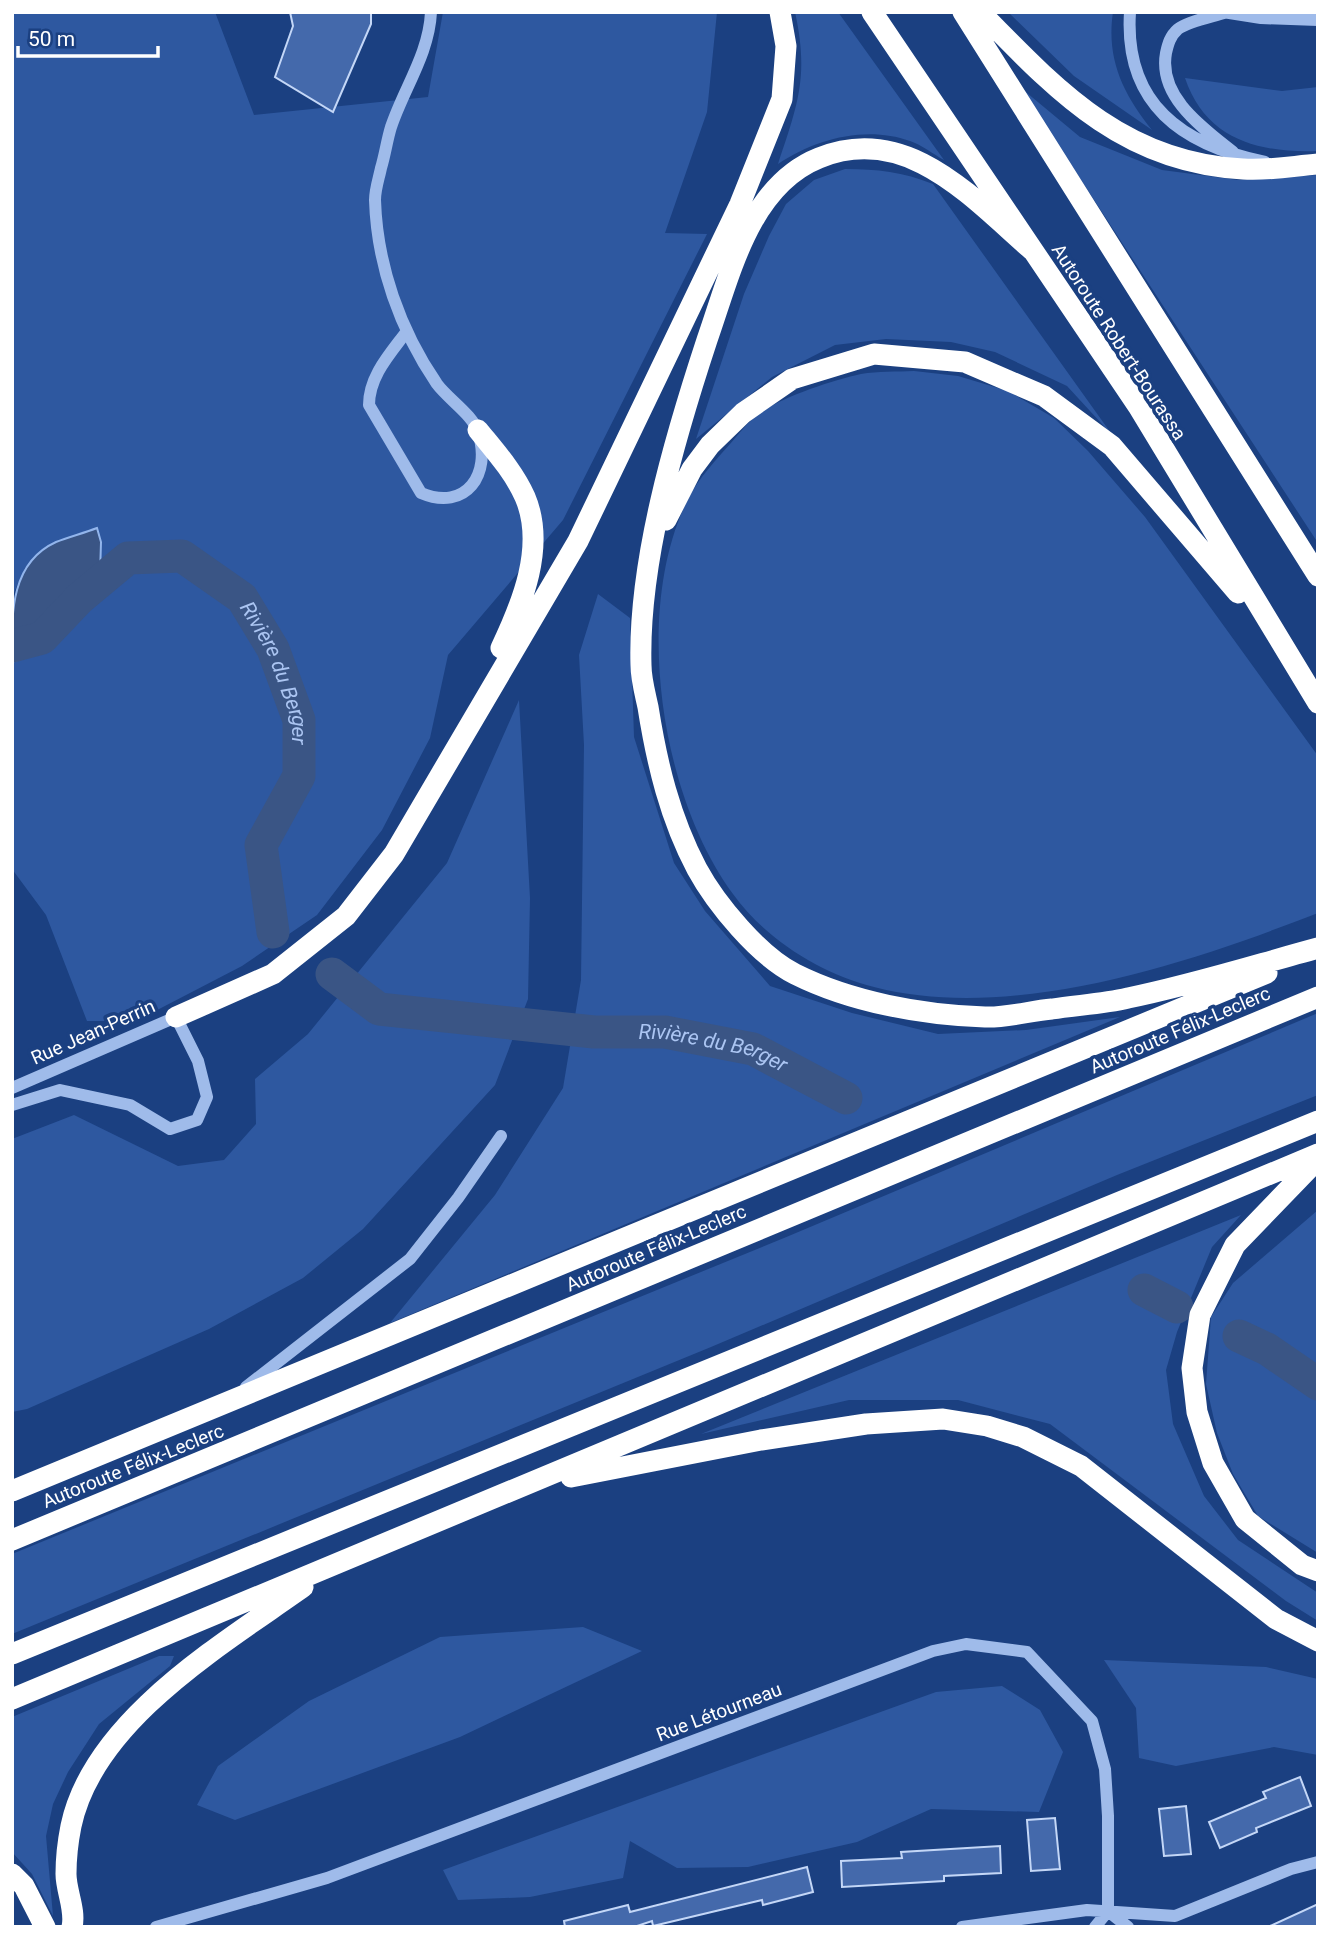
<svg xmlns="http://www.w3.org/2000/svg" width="1330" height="1939" font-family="Roboto,sans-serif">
  <rect width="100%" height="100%" fill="#1b4081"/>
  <path fill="#2e58a0" d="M12,12h203l39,103 174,-18 15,-85h274l-10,100 -42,121 42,1 -144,286 -115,135 -18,83 -48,92 -65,85 -75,51 -106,55h-49l-41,-106 -34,-46v-207l32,-12 53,-121 -44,14 -28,25 -13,29z
    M795,12h43l106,148c-11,-6 -22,-15 -34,-19 -44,-16 -95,-2 -132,23 20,-60 31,-88 17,-152z
    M1008,12h105c-7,47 10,82 39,118l-78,-54z
    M1185,78l97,13 36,-4v64c-59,2 -112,-11 -133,-73z
    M1021,88l59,49 82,33 76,10 80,-5v368z
    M845,169c32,0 58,3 88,15l180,252 -46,-50 -72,-34 -44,-10 -65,-3 -51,6 -63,32 -76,62 48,-145 25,-58 17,-32 28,-24z
    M914,371l44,5 50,15 46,27 34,33 57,66 173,239v157c-129,50 -306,110 -444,74 -53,-13 -109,-48 -141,-93 -73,-99 -101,-286 -44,-397 10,-19 27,-37 41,-53 8,-9 17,-21 27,-29 22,-17 76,-35 104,-41 17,-3 36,-2 53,-3z
    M598,594l32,24 4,119 40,126 31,48 65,75 82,27 86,21 88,-4 94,-13 -730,306 105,-128 68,-107 18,-108 3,-235 -5,-90z
    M519,700l11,198 -2,101 -33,86 -132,144 -60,49 -94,51 -182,80 -15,3v-273l62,-24 104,51 46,-6 32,-36 -1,-45 53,-45 139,-171z
    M1318,1013v82l-201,80 -406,172 -699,287v-80l772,-316z
    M1318,1210v343l-60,-37 -25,-42 -16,-41 -11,-49 5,-67 22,-34z
    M1241,1215l-29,32 -35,85 -11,38 7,54 31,72 34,44 80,53v28l-32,-20 -236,-177 -92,-24h-109l-148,34z
    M583,1627l59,24 -182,86 -225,83 -38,-15 21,-39 91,-65 131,-64z
    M159,1656h15l-4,10 -71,58 -31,48 -15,32 -7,32 7,80 -21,-42 -20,-22v-135z
    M1104,1660l162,7 52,12v76l-44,-8 -98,19 -37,-8 -3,-50z
    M1002,1686l38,24 23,42 -24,60 -108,-3 -74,33 -109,25 -71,1 -47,-27 -7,37 -93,19 -72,3 -15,-30 493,-178z"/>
  <path fill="#3a5585" stroke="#92b5ec" stroke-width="2" d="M97,528l4,14 -1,32 -56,76 -32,12c0,-43 -4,-98 44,-120 13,-5 28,-9 41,-14z"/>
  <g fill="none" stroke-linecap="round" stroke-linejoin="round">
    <g stroke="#3a5585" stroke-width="33">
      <path id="s1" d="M12,646l30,-8 38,-40 48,-40 54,-2 60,42 31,51 26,71v56l-38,69 12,87"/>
      <path id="s2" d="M332,974l47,35 215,23h71l88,17 93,49"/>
      <path d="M1144,1290l33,17"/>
      <path d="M1239,1336l28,13 51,35"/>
    </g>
  </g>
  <path fill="#4469ab" stroke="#c4d7f7" stroke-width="2" d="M290,12h81v12l-38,88 -58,-35 18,-51z
    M1300,1777l11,29 -55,22 1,4 -37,16 -11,-26 57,-24 -3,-6z
    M1186,1806l5,48 -27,2 -5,-47z
    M1055,1818l5,51 -29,2 -4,-51z
    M1000,1846l1,27 -57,3v5l-102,6 -1,-26 61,-3 -1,-6z
    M807,1867l6,25 -50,13 -1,-5 -109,26 -1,-5 -18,6h-69l-1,-6 64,-16 2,7z
    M1318,1904v23h-50z"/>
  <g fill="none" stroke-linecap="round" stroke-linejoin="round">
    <path stroke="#9fbbea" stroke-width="12" d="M1130,12c-6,92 52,133 135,150
      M1223,12l38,6 57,2
      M1224,13c-13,4 -35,8 -46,16 -8,7 -10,15 -12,24 -8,44 37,75 67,99
      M407,331c-17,23 -38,45 -38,74l52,88c45,19 71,-19 57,-61 -5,-17 -30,-33 -41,-48 -37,-54 -60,-119 -62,-184 0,-11 4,-22 6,-32 4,-13 6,-28 10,-41 13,-39 38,-73 40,-115
      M12,1088l164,-71 22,44 9,36 -10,23 -27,9 -40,-24 -70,-15 -48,15
      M246,1387l164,-128 48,-61 43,-62
      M1108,1911l20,16
      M156,1927l171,-49 606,-227 33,-7 61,8 65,69 13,48 3,47v95
      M962,1927l125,-17 88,6 116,-47 27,-7
      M1095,1927l13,-16"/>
    <path stroke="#fff" stroke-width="21" d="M872,12l266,394 180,297
      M963,12l355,564
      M977,12l10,7c75,77 141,144 256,150 24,2 50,-3 75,-5
      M1032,250c-60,-52 -125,-128 -213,-92 -70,28 -89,117 -112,182 -32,97 -69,222 -66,325 0,14 4,28 7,42 9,57 22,111 49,162 19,35 62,87 98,105 56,28 127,41 190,43 21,1 45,-6 67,-8 25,-4 51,-5 76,-11 64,-13 127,-33 190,-50
      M478,430c17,21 36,42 47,67 21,49 -3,107 -24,151
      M666,520l26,-51 18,-24 33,-32 49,-34 82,-25 91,8 79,34 68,50 126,147
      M176,1017l97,-43 73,-58 48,-62 184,-313 162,-337 42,-105 4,-53 -6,-34
      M1318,1159l-83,86 -35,70 -8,53 5,44 16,51 32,56 57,46 16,6
      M571,1477l190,-37 105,-16 77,-5 44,7 36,11 58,29 195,153 42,22
      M12,1491l1255,-518
      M12,1540l1306,-543
      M12,1654l1306,-533
      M12,1699l1306,-545
      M12,1874l12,12 21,41
      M72,1927c4,-17 -6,-36 -6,-53 0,-15 2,-33 5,-48 22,-105 149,-180 232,-239"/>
  </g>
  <g text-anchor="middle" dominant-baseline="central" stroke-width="7" stroke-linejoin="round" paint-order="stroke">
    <g font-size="19" fill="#fff" stroke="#1b4081">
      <text transform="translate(1119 342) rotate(57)">Autoroute Robert-Bourassa</text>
      <text transform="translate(1180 1030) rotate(-23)">Autoroute Félix-Leclerc</text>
      <text transform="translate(93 1032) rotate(-24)">Rue Jean-Perrin</text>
      <text transform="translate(656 1248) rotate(-23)">Autoroute Félix-Leclerc</text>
      <text transform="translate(133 1466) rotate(-22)">Autoroute Félix-Leclerc</text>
      <text transform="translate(719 1712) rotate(-21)">Rue Létourneau</text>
    </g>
    <g font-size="21" font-style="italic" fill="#abc5f2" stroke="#1b4081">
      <text stroke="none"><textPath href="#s1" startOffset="359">Rivière du Berger</textPath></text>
      <text stroke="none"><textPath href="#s2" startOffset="396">Rivière du Berger</textPath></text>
    </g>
  </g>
  <rect width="1330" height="1939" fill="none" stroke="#ffffff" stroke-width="28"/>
  <path d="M18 46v10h140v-10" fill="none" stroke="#ffffff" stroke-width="3.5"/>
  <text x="28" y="46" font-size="21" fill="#ffffff" stroke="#1b4081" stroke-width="5" paint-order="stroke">50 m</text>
</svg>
